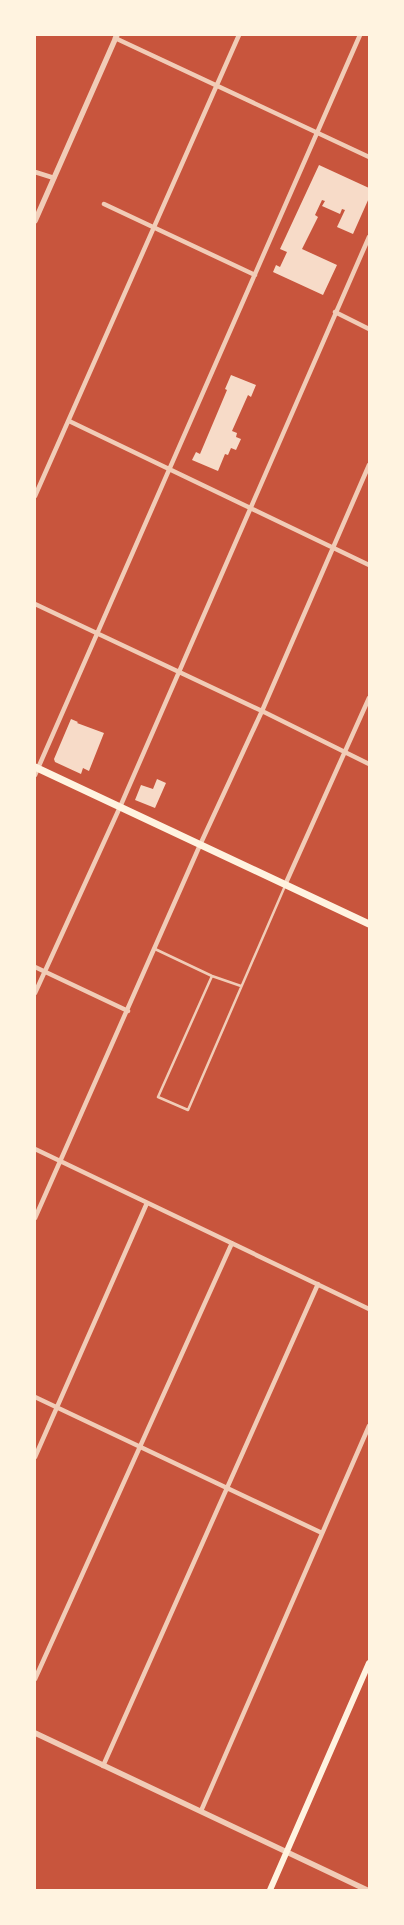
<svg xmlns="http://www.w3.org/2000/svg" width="404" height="1925" font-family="Commissioner,sans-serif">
  <rect width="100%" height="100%" fill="#c8553d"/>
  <path fill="#f7dbc8" d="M319,165l50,23v10l-16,36 -16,-7 8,-17 -3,-1 -2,5 -18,-8 3,-5 -3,-1 -7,15 3,2 -16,32 35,16 -14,30 -50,-23 3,-7 4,2 7,-15 -7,-3z
    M231,375l25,10 -5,12 -3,-2 -16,36 5,2 -1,4 5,2 -5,11 -5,-2 -3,7 -3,-1 -7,17 -26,-11 4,-8 4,2 27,-64 -2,-1z
    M71,719l7,3 -1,1 27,10 -15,38 -6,-3 -2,6 -26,-12 -1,-3z
    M157,779l9,4 -11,25 -20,-8 6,-15 12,4z"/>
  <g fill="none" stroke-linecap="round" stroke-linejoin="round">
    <path stroke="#f1ccb7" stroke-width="2.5" d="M155,949l57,27 29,10
      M212,976l-54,121 30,13 97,-224"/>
    <path stroke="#f1ccb7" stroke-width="4.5" d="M115,38l254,119
      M35,172l19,6
      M104,204l151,71
      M335,312l34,17
      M69,421l300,144
      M35,496l204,-461
      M35,604l227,107 107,53
      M35,775l325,-740
      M285,885l84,-187
      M35,967l93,44
      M35,993l85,-186 249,-570
      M35,1149l334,160
      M35,1218l165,-373 62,-134 107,-246
      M35,1397l287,136
      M35,1457l112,-254
      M35,1679l197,-436
      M103,1766l215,-482
      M201,1811l168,-385"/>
    <path stroke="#f1ccb7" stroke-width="5.5" d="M35,221l82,-186
      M35,1733l332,157"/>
    <path stroke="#fff3e0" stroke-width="6" d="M270,1890l99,-227"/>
    <path stroke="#fff3e0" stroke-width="7" d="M35,767l334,157"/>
  </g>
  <rect width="404" height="1925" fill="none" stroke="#fff3e0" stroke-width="72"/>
</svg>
